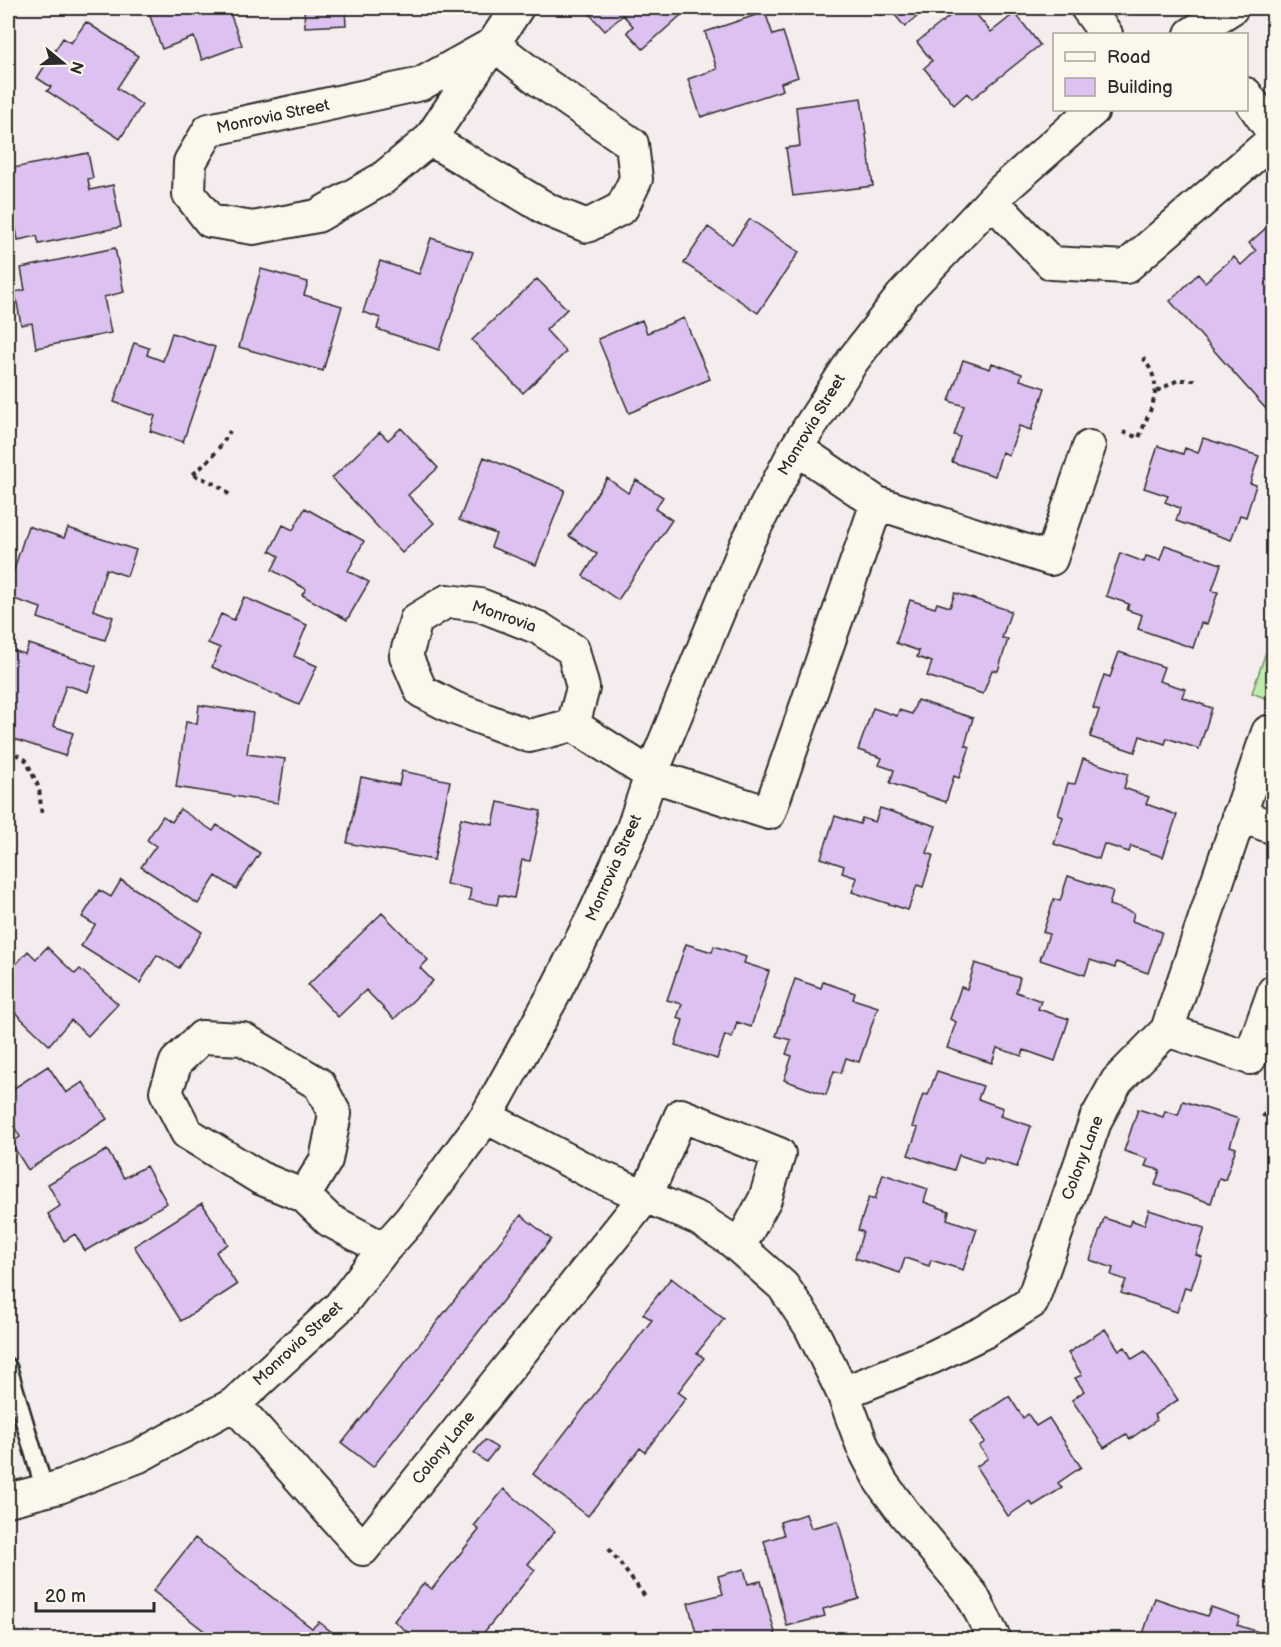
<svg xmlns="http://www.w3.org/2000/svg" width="1281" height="1647" font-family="'Balsamiq Sans',sans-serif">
  <rect width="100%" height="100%" fill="#f5eced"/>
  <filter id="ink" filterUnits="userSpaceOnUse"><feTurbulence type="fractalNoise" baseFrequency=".0167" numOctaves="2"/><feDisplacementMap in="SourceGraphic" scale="12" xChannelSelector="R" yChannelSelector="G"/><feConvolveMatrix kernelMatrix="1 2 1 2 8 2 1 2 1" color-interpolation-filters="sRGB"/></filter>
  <g filter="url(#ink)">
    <path fill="#beedab" stroke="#748c6b" stroke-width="1.5" d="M1273,631l1,70h-1l-21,-8z"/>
    <path fill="#ddc1f0" stroke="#2b2b2b" stroke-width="1.5" d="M147,8h81l14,37 -40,15 -8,-23 -32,12z
      M304,8h41l1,17 -41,2z
      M584,8h105l-46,41 -16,-17 6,-6 -10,-11 -18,16z
      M874,8h53l-22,19 -16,-19 -8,7z
      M960,8h11l20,24 24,-19 25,32 -68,54 -5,-6 -13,12 -30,-37 8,-7 -15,-19z
      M765,12l8,23 10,-3 15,45 -17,6 2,7 -82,27 -13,-38 29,-10 -12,-37z
      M86,22l52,34 -21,32 25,17 -22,34 -73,-48 4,-4 -14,-9 26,-40 8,5z
      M861,98l12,88 -80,10 -7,-48 14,-2 -4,-39z
      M88,153l5,25 -5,1 2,11 23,-5 8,42 -82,17 -2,-8 -19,4 -10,-52v-19z
      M750,219l49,33 -41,61 -74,-50 24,-36 24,17z
      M1274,221v197l-104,-117 28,-27 7,8 29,-25 7,8 15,-14 -7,-8z
      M431,238l42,14 -34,98 -62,-21 3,-11 -17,-6 17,-51 39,13z
      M115,248l9,44 -20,5 7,36 -75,15 -4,-25 -11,2 -6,-33 10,-2 -4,-22z
      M261,269l47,13 -4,13 38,11 -19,65 -84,-24z
      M537,279l30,30 -21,21 20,22 -43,41 -51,-53z
      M684,318l26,61 -81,34 -31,-74 44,-19 5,13z
      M172,333l43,14 -32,95 -33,-11 5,-15 -41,-14 20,-59 15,5 -2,7 16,6z
      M963,360l27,9 2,-6 30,11 -2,6 25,8 -14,42 -12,-4 -10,29 -7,-3 -7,24 -43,-14 8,-25 -6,-2 10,-29 -15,-5z
      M401,428l37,40 -30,27 26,28 -32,30 -70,-75 48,-46 8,8z
      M1203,438l56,18 -9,27 6,2 -10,32 -6,-2 -9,25 -55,-19 4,-13 -15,-6 3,-6 -24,-8 14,-42 25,8 2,-6 13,5z
      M484,457l81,33 -29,75 -45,-18 5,-13 -37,-14z
      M607,478l21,15 8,-13 27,17 -8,12 17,11 -54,80 -35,-24 14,-22 -28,-18z
      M305,508l59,33 -16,30 21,11 -22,38 -45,-25 4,-6 -34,-19 7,-14 -9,-5 13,-26 10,5z
      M28,526l36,12 4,-10 68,22 -9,26 -21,-7 -13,41 20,7 -8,23 -67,-22 3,-10 -33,-11v-9z
      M1165,545l56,19 -9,27 6,1 -11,32 -6,-1 -8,25 -55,-19 4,-14 -15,-5 2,-6 -23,-8 14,-43 24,9 2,-6 14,4z
      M955,593l56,18 -9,27 6,1 -10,32 -6,-1 -9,24 -56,-18 5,-14 -15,-5 2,-6 -23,-8 14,-43 25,8 2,-5 13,4z
      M244,597l63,28 -13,31 23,10 -18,39 -87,-38 8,-19 -12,-5 13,-29 13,6z
      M29,644l67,22 -8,26 -22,-7 -13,41 20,7 -8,23 -57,-19v-88l17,5z
      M1119,652l45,15 -5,14 26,8 -3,8 30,11 -13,41 -32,-11 -2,6 -25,-8 -5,16 -45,-15 9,-27 -6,-2 11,-33 6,2z
      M917,700l56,18 -8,27 5,2 -11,31 -5,-2 -8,26 -56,-19 4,-13 -15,-5 3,-7 -24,-8 15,-42 24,8 2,-6 13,4z
      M199,705l54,8 -6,41 38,5 -7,44 -102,-16 10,-65 11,2z
      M1083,759l45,15 -4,14 25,9 -3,7 31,11 -14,42 -32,-11 -2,6 -25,-8 -5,15 -45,-15 9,-27 -5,-2 10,-32 7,1z
      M402,771l48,10 -16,79 -87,-17 14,-66 38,8z
      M498,802l43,9 -11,50 -8,-1 -8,38 -15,-3 -2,10 -28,-5 2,-11 -25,-5 15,-66 32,7z
      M880,808l56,18 -9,27 6,2 -10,32 -6,-2 -9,25 -56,-18 5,-14 -15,-5 2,-7 -23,-8 14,-42 25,8 2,-6 13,4z
      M180,809l33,22 4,-6 43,28 -24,36 -20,-13 -18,28 -57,-37 15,-21 -9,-6 16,-24 9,6z
      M1068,876l45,15 -4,14 25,8 -2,8 30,11 -14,41 -32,-11 -1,6 -25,-8 -5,15 -45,-15 9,-26 -6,-2 11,-33 6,2z
      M121,880l81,52 -23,36 -22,-13 -17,28 -59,-37 14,-21 -13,-8 17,-27 12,7z
      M382,913l46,47 -8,8 13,13 -39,38 -28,-29 -28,27 -30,-32z
      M686,944l26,8 2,-6 32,11 -2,6 25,8 -18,56 -14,-5 -5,16 -7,-3 -8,24 -42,-14 8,-25 -6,-2 5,-14 -15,-4z
      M47,947l28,27 5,-5 38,35 -30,32 -17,-16 -22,25 -41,-39v-17l8,-9 -8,-7 20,-22 8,8z
      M975,963l45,15 -4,14 25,9 -3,8 31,10 -14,42 -31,-11 -2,6 -25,-8 -5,15 -45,-15 9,-26 -6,-3 11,-32 6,2z
      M795,979l26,9 2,-6 32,11 -2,6 25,8 -19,55 -13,-4 -5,15 -7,-2 -8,24 -42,-15 8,-24 -6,-2 5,-14 -15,-4z
      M48,1066l18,27 17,-11 24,37 -79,51 -17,-27 9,-6 -12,-21v-24z
      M937,1071l46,15 -5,13 25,9 -3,8 31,10 -14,41 -32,-10 -2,6 -24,-8 -5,15 -46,-15 10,-27 -6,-1 11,-33 5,1z
      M1183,1101l56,18 -9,27 6,2 -11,32 -6,-2 -8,25 -56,-18 5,-15 -15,-4 3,-7 -24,-8 14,-42 25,8 2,-6 13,4z
      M107,1150l17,28 22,-12 21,37 -82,48 -10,-17 -11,7 -16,-27 12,-8 -12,-22z
      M883,1174l45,15 -4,13 25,9 -2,8 30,10 -14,41 -32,-10 -2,6 -24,-8 -5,15 -45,-15 8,-26 -5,-2 11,-33 6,2z
      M202,1203l26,41 -12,8 21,33 -56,36 -47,-75z
      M1149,1210l56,18 -9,27 6,2 -11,32 -6,-2 -8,25 -56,-19 5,-13 -15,-5 2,-7 -23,-8 14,-42 25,8 2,-6 13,5z
      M521,1215l30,24 -178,228 -31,-24z
      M671,1278l53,41 -27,34 7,5 -26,34 8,6 -41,54 -5,-4 -52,68 -55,-42 119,-154 -9,-6z
      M1105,1329l14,21 6,-3 7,12 13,-8 33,49 -24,15 3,5 -27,19 -4,-5 -22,14 -32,-48 12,-9 -9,-13 7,-3 -14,-22z
      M1009,1396l14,22 5,-4 8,12 13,-8 32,49 -23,16 4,5 -29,18 -3,-5 -22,15 -32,-49 12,-9 -9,-12 6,-4 -14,-21z
      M485,1440l12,8 -11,14 -12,-9z
      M504,1489l51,42 -27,33 7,6 -54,66 -7,-6 -8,10h-49l-23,-19 30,-38 8,6 47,-59 -5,-4z
      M806,1514l5,14 27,-7 21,78 -36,10 2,7 -38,10 -23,-85 20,-6 -4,-13z
      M195,1538l117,90 7,-6 23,18h-126l-63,-49z
      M744,1569l4,15 13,-3 16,59h-79l-10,-37 35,-9 -5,-18z
      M1155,1598l52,18 4,-9 29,10 -3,8 37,12v3h-133z"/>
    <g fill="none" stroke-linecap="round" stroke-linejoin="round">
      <g stroke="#2b2b2b" stroke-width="21">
        <path id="service" d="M8,1367l37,124"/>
      </g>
      <g stroke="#2b2b2b" stroke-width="36">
        <path id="minor" d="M1087,8l19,26
          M1191,34l41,-26
          M493,44l-72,40 -212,46 -19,32 -1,32 21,27 43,7 64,-12 65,-37 48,-40 87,-131
          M1246,94l28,40
          M430,139l120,72 37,15 35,-18 14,-29 -4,-35 -90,-62 -49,-38
          M992,201l59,62 75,4 148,-128
          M877,503l174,56 38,-112
          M573,725l10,-37 -10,-38 -34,-22 -59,-23 -33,-4 -31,19 -10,36 15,35 33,17 75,28 44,-11 78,50 118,38 108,-310 -81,-55
          M1239,815l35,13
          M1167,1030l83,28 24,-67
          M486,1117l110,58 103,44 32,21 52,46 27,40 33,67 20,54 18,35 23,31 68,82 23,45
          M304,1196l22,-36 9,-46 -16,-30 -76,-45 -41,-2 -26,25 -10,30 21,41 73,45 44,18 25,24 55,29
          M843,1393l90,-36 51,-25 48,-30 64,-183 21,-38 50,-51 101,-298
          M234,1404l129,145 283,-353 35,-81 98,39 -14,45 -26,48
          M8,1500l51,-13 80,-31 95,-52 106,-98 44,-57 26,-29 76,-103 67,-121 43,-85 36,-80 19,-56 95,-230 50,-97 57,-88 49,-64 97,-103 94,-83"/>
      </g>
      <path stroke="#2b2b2b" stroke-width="4" stroke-dasharray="4.5 4.5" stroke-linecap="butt" d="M1157,391l21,-11h20
        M1123,432l16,6c13,-35 28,-50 2,-83
        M193,474c16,-12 27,-26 37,-43
        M194,475l24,10 14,12
        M8,750l18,10 13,28 3,29
        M1267,1090l4,1 -8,28 11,3
        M609,1549l38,50"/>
      <use href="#service" stroke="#fbf7ec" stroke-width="16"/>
      <use href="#minor" stroke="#fbf7ec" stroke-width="32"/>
    </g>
  </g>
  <g text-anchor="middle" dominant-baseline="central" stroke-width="4.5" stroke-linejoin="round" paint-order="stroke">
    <g font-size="16" fill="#2b2b2b" stroke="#fbf7ec">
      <text transform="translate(273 117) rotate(-12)">Monrovia Street</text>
      <text transform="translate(812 425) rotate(-59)">Monrovia Street</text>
      <text transform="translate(504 617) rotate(19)">Monrovia</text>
      <text transform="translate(614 868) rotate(-66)">Monrovia Street</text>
      <text transform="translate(1083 1158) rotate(-69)">Colony Lane</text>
      <text transform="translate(298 1344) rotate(-43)">Monrovia Street</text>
      <text transform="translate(444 1448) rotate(-51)">Colony Lane</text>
    </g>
  </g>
  <rect width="1281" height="1647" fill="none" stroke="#fbf7ec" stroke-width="30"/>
  <rect x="15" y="15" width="1251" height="1617" fill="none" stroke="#2b2b2b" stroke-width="2" filter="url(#ink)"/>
  <rect x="1053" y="33" width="195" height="78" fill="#fbf7ec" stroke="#a8a59f" stroke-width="1.5"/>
  <rect x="1065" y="52" width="30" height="9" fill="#fbf7ec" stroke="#a8a59f" stroke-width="1.5"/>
  <text x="1107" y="63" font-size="18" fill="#2b2b2b">Road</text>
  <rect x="1065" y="78" width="30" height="18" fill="#ddc1f0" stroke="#a8a59f" stroke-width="1.5"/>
  <text x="1107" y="93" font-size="18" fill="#2b2b2b">Building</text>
  <g transform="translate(63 63) rotate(109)" stroke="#fbf7ec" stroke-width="4.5" paint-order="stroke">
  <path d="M0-4.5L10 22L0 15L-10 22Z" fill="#2b2b2b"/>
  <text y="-9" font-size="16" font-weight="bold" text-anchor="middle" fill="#2b2b2b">N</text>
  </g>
  <path d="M36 1602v9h118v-9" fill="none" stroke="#2b2b2b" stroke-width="3"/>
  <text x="45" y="1602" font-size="18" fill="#2b2b2b" stroke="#fbf7ec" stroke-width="4.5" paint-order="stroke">20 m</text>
</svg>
